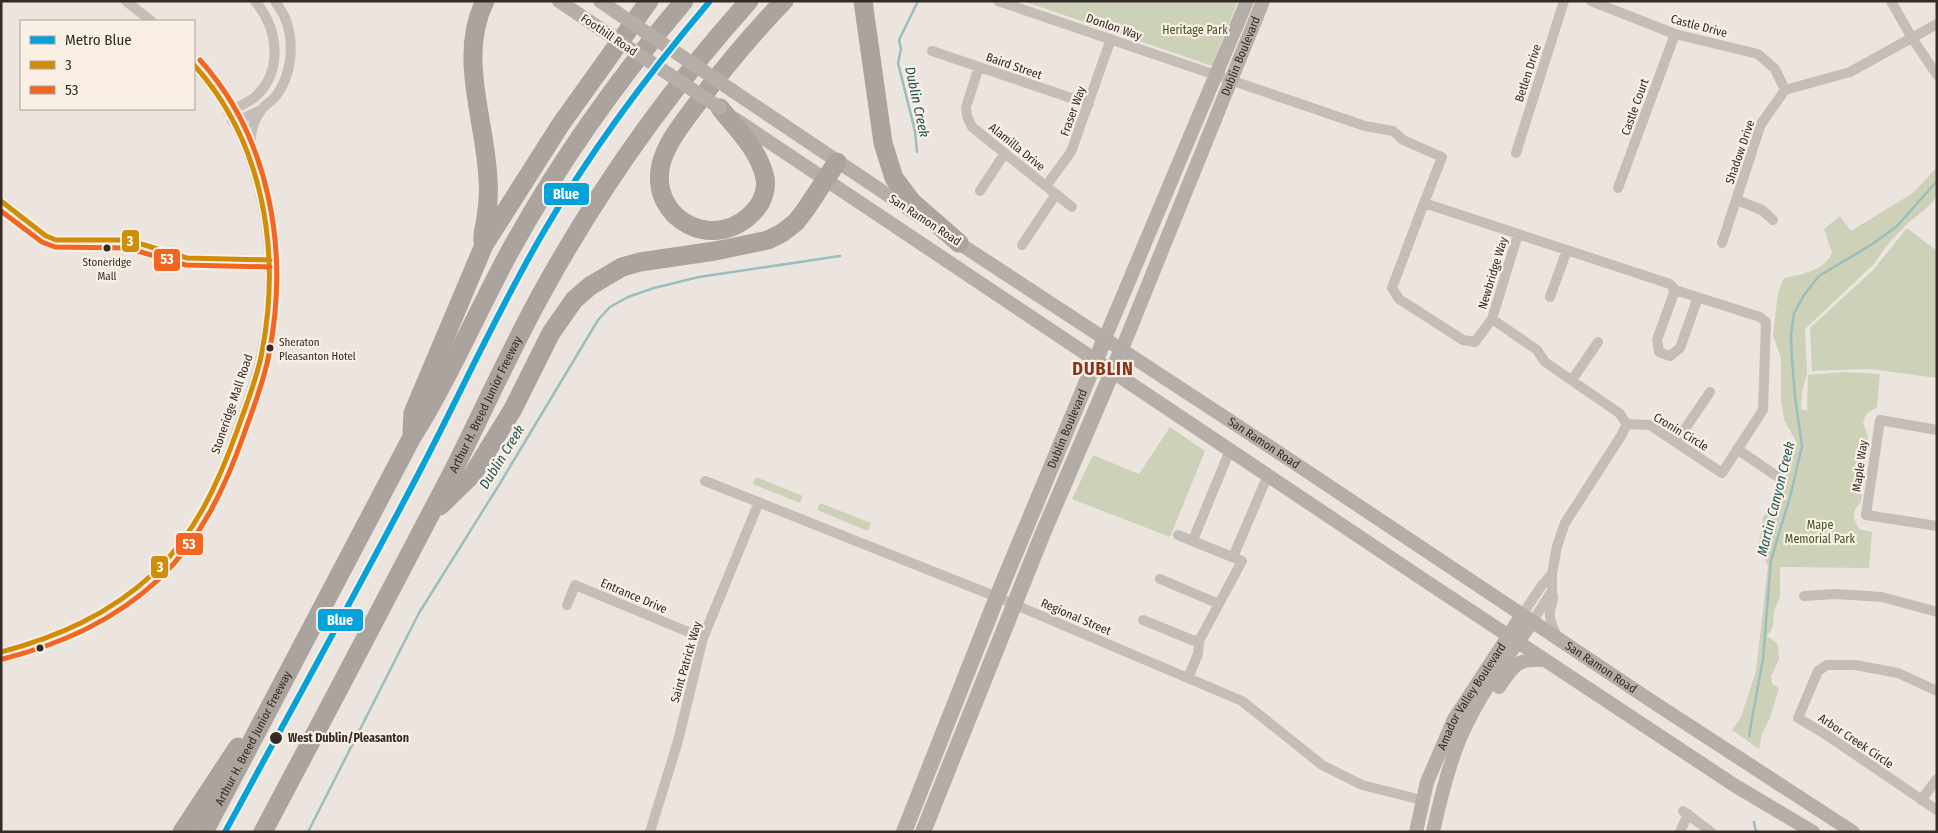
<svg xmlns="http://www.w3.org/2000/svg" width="1938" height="833" font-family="'Fira Sans Condensed',sans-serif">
  <rect width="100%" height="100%" fill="#ece5df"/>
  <path fill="#cdd1b8" d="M1023,1h215l-26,65z
    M1937,167v29l-8,10 -22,18 -18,19 -16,22 -68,64 2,44 -5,19 -1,17 6,2 1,-36 35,-3 37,2 -3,33 -11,7 -3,9 5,13 -7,66c-10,10 -8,16 -2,27l13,3 -3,36 -89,-1v30l-6,14 -1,16 -6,9 11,8 1,15 -8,17 1,8 7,4 -9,30 -8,16 -3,15 -27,-19 9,-13 15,-46 12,-105 -9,-21 4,-27 23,-40 10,-37 -12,-21 -3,-20v-42l-8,-23 5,-42 6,-15c17,-3 41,-8 48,-25l-8,-24 16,-13 11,15 62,-38z
    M1907,228l30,23v127l-67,-9 -58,2 -2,-43 63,-58z
    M1170,427l35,24 -35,86 -98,-38 21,-44 46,19z
    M756,477l47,19 -3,7 -47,-19z
    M820,503l51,20 -3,8 -51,-21z"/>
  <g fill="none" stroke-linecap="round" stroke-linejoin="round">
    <path stroke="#9bbebd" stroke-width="2.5" d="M917,152l-2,-21 -17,-68 3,-14 -2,-9 19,-39
      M1749,736l14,-77 8,-99 19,-63 12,-51 -7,-49 -3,-38 -1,-25 3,-21 10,-18 15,-19 55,-33 23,-17 40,-45
      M1754,822l2,10
      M308,832l111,-219 80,-128 99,-165 12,-13 18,-10 26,-9 45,-11 141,-21"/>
    <path stroke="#c5beb8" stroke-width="10" d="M126,1l25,20
      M998,1l367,125 28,5 10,9 39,17 -18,46
      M1591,1l84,33 83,20 17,15 10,21
      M1891,1l21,37 25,37
      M932,51l157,53
      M979,67l-13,40 1,9 5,11 100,80
      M228,112c9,-5 20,-9 27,-15 29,-26 23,-69 0,-96
      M232,121l12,-3 17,-8
      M1516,153l48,-152
      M251,156c-1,-18 -1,-31 11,-47 4,-5 10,-8 14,-13 16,-21 19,-54 9,-78 -2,-6 -7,-11 -10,-17
      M1046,186l25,-34 40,-113
      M1618,188l57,-154
      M980,191l25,-38
      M1737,200l25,10 11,10
      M1424,203l246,81 5,6 85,27 6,5 -3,88 -41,63 -72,-48 -23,-1 -8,-11 -74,-51 -8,-12 -45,-31 -17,23 -12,-2 -64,-41 -7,-11z
      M1722,243l39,-119 24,-34 65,-18 87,-48
      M1022,245l34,-51
      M1675,290l-18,50 2,12 11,4 10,-8 18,-51
      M1550,297l17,-47
      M1492,319l26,-85
      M1572,380l26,-38
      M1937,430l-57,-10 -14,95 71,11
      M1676,442l34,-50
      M1737,449l41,28
      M705,481l292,116 245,104 80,64 40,20 60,15
      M1178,535l64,26 -43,80 -1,13 -10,24
      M1193,540l37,-90
      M1233,557l35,-82
      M1160,579l59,25
      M1553,596c1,5 -1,6 -2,11 -4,11 3,22 7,32
      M1804,596l32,-2 46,3 55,15
      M567,605l8,-20 128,53
      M1522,615l20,-30 10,-11
      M1143,620l49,20 7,1
      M1532,622l20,-31v-17l5,-28 8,-23 56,-87 6,-12
      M1,652c92,-18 175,-78 214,-164 9,-19 16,-40 23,-60 9,-25 19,-50 24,-76 18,-84 5,-182 -42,-255 -8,-12 -17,-22 -26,-32
      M1937,691l-39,-18 -43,-8h-28l-9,6 -20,47 27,16 112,76
      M1921,800l16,-21
      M1683,811l28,21
      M650,832l28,-91 25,-103 56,-136
      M1680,832l8,-18"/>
    <g stroke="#b6aea8" stroke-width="14">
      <path d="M559,1l43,29"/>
      <path d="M600,1l16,11"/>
      <path d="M733,91l186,125"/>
      <path d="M735,119l695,465 304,201 79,47"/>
      <path id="s1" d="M951,238l342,224 360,240 200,130"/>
      <path d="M1105,338l142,-337"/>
      <path id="s2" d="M1122,349l141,-348"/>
      <path d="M1499,687c15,-22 18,-29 46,-27"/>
      <path id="s3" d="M1416,832l11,-50 27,-63 68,-104"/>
      <path d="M1433,832c7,-32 15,-66 28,-96 18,-41 45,-78 71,-114"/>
    </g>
    <g stroke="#b4aca7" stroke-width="16">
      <path id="s4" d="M904,832l93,-235 108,-259"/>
      <path d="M923,832l120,-299 79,-184"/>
    </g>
    <g stroke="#aba49e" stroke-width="19">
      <path d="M863,1l20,142 11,35 18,24 47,41"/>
      <path d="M720,108c17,21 39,42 45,70 2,10 -2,23 -9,31 -38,46 -108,12 -95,-45 6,-22 21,-40 35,-59 27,-36 56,-71 88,-104"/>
      <path d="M483,241c-1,-8 2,-15 3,-23 2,-12 3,-26 2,-38 -2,-59 -31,-123 -3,-179"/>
      <path d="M412,432l1,-19 71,-168 77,-121 88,-123"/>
      <path d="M440,506l33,-32 40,-65 38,-76 23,-33 16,-14 32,-19 18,-5 75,-11 53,-11 14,-7 14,-11 10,-13 31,-47"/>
      <path d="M182,832l56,-85"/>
      <path id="s5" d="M204,832l208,-395c37,-59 64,-123 97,-184 49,-90 109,-174 175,-252"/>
      <path id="s6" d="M263,832c63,-119 126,-237 188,-357 31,-61 59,-125 93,-186 57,-103 126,-200 205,-288"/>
    </g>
    <path stroke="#b6aea8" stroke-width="14" d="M616,12l117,79
      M602,30l118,78"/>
    <g stroke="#f9efe5" stroke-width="9">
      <path id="bus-1" d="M1,201l45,35 10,4h72l59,18 83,2
        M1,652c57,-15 109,-38 153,-79 41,-39 64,-89 83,-142 9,-26 20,-52 25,-79 19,-100 2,-210 -68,-287"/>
    </g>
    <g stroke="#f9efe5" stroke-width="9">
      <path id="bus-2" d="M1,211l41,31 13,5 72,1 59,17 84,2
        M3,659c58,-15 111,-38 156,-80 42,-40 66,-91 85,-145 9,-26 20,-52 25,-80 20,-102 2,-215 -69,-294"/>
    </g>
    <use href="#bus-1" stroke="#d08d08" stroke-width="5"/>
    <use href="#bus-2" stroke="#f26522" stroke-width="5"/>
    <g stroke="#f9efe5" stroke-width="10">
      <path id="metro-1" d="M225,832c66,-122 134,-244 198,-367 40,-77 76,-157 120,-232 48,-83 105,-159 167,-232"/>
    </g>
    <use href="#metro-1" stroke="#05a1db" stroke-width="6"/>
  </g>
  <g fill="#352b26" stroke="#f9efe5" stroke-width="2">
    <circle cx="107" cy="248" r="4.5"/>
    <circle cx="270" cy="348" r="4.5"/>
    <circle cx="40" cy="648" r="4.5"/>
    <circle cx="276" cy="738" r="7"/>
  </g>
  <g text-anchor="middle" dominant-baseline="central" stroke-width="4.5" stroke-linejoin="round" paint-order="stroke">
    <g font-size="11" fill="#352b26" stroke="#f9efe5">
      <text x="107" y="262">Stoneridge<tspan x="107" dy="14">Mall</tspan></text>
      <text x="279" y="342" text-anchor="start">Sheraton<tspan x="279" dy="14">Pleasanton Hotel</tspan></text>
    </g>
    <g font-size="12" fill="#352b26" stroke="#f9efe5">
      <text transform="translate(1699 26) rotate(15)">Castle Drive</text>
      <text transform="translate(1114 27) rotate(19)">Donlon Way</text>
      <text transform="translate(609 35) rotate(34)">Foothill Road</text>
      <text stroke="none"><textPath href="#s2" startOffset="316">Dublin Boulevard</textPath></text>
      <text transform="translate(1014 66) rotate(19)">Baird Street</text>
      <text transform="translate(1528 73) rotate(-72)">Betlen Drive</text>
      <text transform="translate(1635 107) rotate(-70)">Castle Court</text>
      <text transform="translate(1073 111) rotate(-70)">Fraser Way</text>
      <text transform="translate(1017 147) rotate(39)">Alamilla Drive</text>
      <text transform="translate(1740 152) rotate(-71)">Shadow Drive</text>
      <text transform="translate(925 220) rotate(33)">San Ramon Road</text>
      <text transform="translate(1493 273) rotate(-73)">Newbridge Way</text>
      <text transform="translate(232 404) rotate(-71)">Stoneridge Mall Road</text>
      <text stroke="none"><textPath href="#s6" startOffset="482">Arthur H. Breed Junior Freeway</textPath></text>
      <text stroke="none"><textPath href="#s4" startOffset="435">Dublin Boulevard</textPath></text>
      <text transform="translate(1681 432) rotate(31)">Cronin Circle</text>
      <text stroke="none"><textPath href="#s1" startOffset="374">San Ramon Road</textPath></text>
      <text transform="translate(1860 466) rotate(-82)">Maple Way</text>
      <text transform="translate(634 596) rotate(23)">Entrance Drive</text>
      <text transform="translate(1076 617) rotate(23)">Regional Street</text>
      <text transform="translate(686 662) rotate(-74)">Saint Patrick Way</text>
      <text stroke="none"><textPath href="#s1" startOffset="779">San Ramon Road</textPath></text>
      <text stroke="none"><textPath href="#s3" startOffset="148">Amador Valley Boulevard</textPath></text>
      <text stroke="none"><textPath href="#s5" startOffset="106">Arthur H. Breed Junior Freeway</textPath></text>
      <text transform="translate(1856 741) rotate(34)">Arbor Creek Circle</text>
    </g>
    <g font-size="12" fill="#46542a" stroke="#f9efe5">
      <text x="1195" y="30">Heritage Park</text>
      <text x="1820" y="525">Mape<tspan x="1820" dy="14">Memorial Park</tspan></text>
    </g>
    <g font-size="12" font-weight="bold" fill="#352b26" stroke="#f9efe5" text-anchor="start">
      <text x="288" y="738">West Dublin/Pleasanton</text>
    </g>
    <g font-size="14" font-style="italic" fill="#1b5557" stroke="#f9efe5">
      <text transform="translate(917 102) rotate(78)">Dublin Creek</text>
      <text transform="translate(502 457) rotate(-58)">Dublin Creek</text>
      <text transform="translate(1776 499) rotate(-76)">Martin Canyon Creek</text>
    </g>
    <g font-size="18" font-weight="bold" letter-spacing="1" fill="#85341e" stroke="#f9efe5">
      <text x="1103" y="369">DUBLIN</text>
    </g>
  </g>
  <g stroke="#f9efe5" stroke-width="2">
    <rect x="543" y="182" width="47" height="24" rx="5" fill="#05a1db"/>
    <rect x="121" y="229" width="19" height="24" rx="5" fill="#d08d08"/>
    <rect x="153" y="248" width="28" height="24" rx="5" fill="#f26522"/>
    <rect x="175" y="532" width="29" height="24" rx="5" fill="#f26522"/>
    <rect x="150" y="555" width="19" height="24" rx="5" fill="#d08d08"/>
    <rect x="317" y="608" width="47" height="24" rx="5" fill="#05a1db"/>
  </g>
  <g font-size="14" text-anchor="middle" font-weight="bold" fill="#fff">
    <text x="566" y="199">Blue</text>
    <text x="130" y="246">3</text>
    <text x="167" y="264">53</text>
    <text x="189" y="549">53</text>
    <text x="160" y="572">3</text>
    <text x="340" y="625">Blue</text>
  </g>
  <rect width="1938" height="833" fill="none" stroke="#352b26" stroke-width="5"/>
  <rect x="20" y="20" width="175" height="90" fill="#f9efe5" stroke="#aba199"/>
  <rect x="30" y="36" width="25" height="8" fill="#05a1db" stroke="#aba199"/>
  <text x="65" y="45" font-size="15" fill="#352b26">Metro Blue</text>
  <rect x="30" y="61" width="25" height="8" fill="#d08d08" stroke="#aba199"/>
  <text x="65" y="70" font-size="15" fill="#352b26">3</text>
  <rect x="30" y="86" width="25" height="8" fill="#f26522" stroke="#aba199"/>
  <text x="65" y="95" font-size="15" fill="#352b26">53</text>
</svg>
